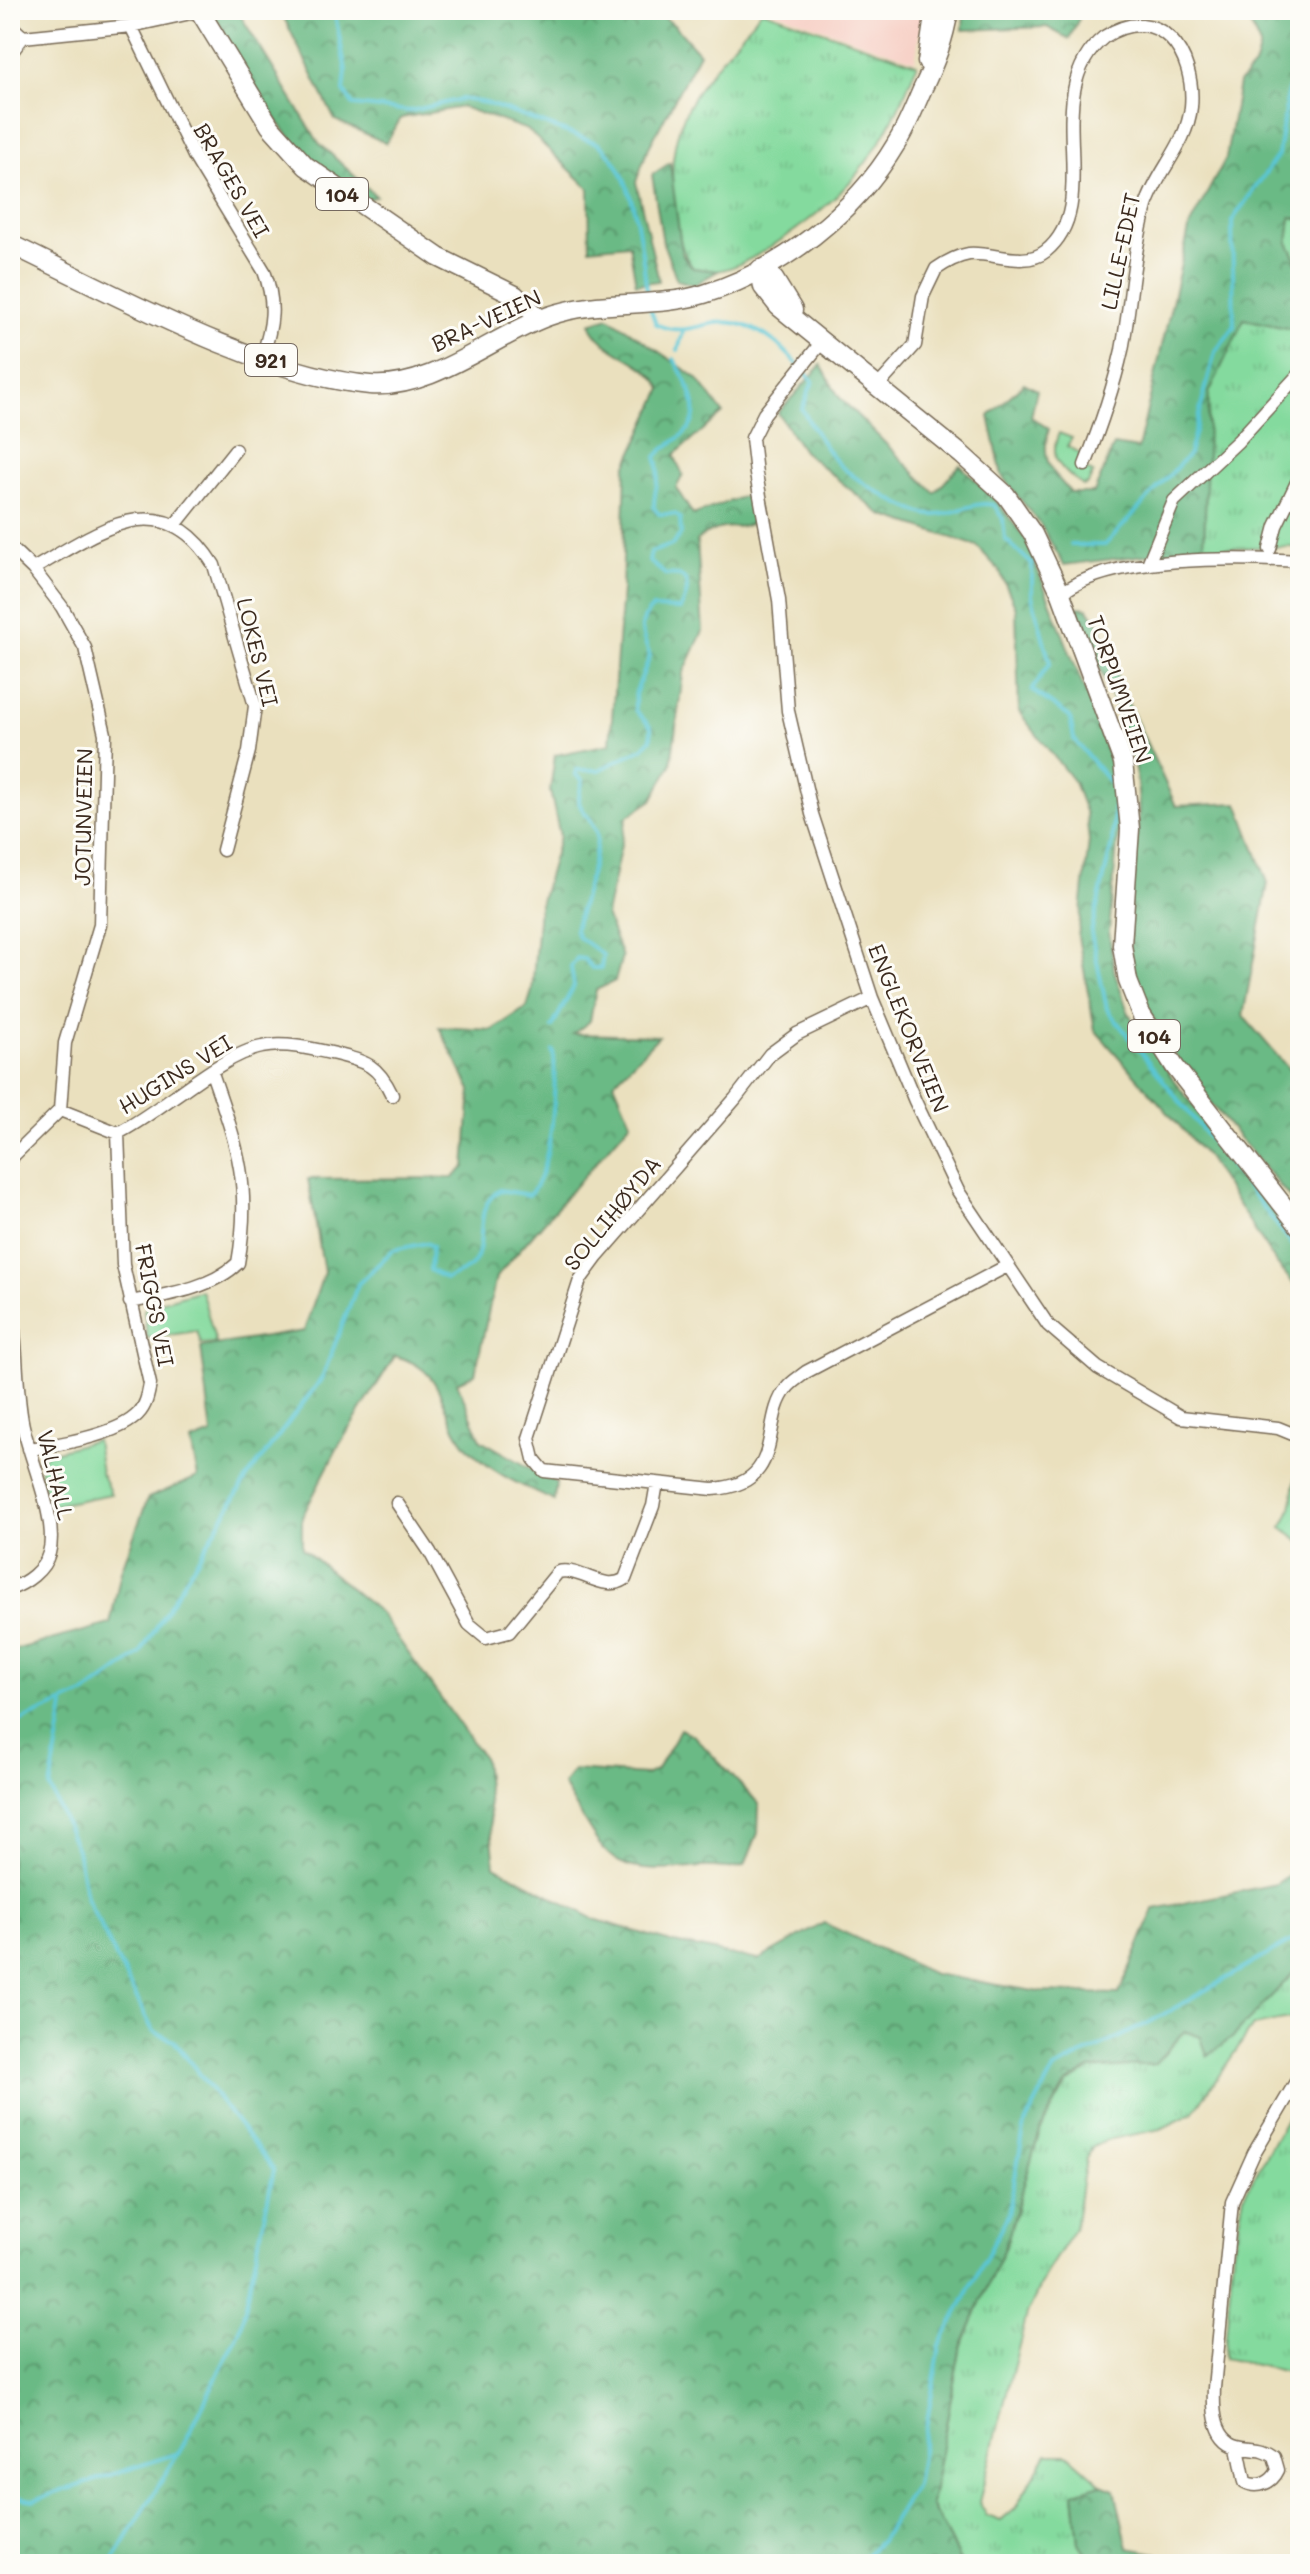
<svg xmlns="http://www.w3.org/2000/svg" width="1310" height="2574" font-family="Mali,sans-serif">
  <defs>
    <pattern id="grass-tufts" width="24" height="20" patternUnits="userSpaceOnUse" patternTransform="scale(2)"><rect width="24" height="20" fill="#84da9e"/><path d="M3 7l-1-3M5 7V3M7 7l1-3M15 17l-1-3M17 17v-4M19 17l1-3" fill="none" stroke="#73bb88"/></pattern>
    <pattern id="forest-crowns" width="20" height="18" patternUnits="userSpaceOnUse" patternTransform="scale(2)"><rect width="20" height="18" fill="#6bba85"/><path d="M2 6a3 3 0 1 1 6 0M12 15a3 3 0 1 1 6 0" fill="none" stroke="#59976c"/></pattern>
  </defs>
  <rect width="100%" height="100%" fill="#fdfcf7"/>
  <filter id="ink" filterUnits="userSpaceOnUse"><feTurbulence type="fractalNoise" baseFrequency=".0125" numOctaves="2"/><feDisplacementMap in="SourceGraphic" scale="16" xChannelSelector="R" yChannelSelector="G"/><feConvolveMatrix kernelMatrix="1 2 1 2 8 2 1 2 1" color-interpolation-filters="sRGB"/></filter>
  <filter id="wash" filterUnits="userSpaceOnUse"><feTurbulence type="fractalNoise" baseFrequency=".006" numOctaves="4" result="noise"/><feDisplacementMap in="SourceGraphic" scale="32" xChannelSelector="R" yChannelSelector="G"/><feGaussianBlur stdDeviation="1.8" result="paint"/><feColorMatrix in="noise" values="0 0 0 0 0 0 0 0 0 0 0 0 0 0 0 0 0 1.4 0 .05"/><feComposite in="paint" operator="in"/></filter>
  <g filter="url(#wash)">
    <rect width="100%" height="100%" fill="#eae0be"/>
    <path fill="#f7d1c7" d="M770,10h153l-8,51z"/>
    <path fill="url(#grass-tufts)" stroke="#60825e" stroke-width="2" d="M762,10l155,54c-29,78 -64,128 -133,174 -18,12 -45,30 -67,33 -7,1 -17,-2 -24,-3 -14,-18 -14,-36 -18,-58 -15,-97 31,-129 87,-200z
      M1291,217l9,2v47l-12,-23z
      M1244,318l56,13v216l-96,1 4,-155z
      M1300,1465v76l-18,-14c17,-26 7,-38 18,-62z
      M1300,1966v51l-47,9 -60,87 -32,16 -55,11 -13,7 -7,11 -11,70 -29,45 -19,41 -48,188 8,14 14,5 14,-12 32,-55h21l34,30 -28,9 5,50 14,21h-131l-31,-60 29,-154 47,-109 33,-110 26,-46 23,-16 66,-5 30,-33 16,6 6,18z
      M1300,2094v281l-76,-17 9,-106 11,-57z"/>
    <path fill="url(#forest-crowns)" stroke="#537252" stroke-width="2" d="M212,10h25l82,133 57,53 -10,4c-15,-11 -32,-20 -46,-32 -48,-41 -78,-104 -108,-158z
      M280,10h375l20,16 24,27 -52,98 -11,31 23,99 -23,3 -7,-40 -39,4 -1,-60 -61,-58 -66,-23 -61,11 -15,25 -51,-23z
      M964,10h119l-14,29 -22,-12 -84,3z
      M1236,10h64v209l-9,-2 -3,26 12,23v65l-56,-12 -35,74 -5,155 -140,17 -24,-41 -38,-48 -13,-60 35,-33 13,7 -6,27 18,12c-9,31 1,41 22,64h23l20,-48 24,4 52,-224 36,-67 13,-75 15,-16 6,-21 -11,-24z
      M670,163l12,91 11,14 25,3 -24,14 -17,-5 -14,-37 -11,-68z
      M609,317l88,61 26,35 -49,42 9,20 -7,13 17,27 56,-21 5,5 3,21c-16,13 -36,0 -60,20l6,91 -20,43 -12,91 -19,35 -25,17 -21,98 16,42 -7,24 -19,9 -6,31 -17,13 86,2 -45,46 17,40 -135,155 -21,97 -18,8 24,58 75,43 -2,18c-31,-15 -61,-27 -85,-52 -31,-34 -19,-79 -74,-93l-57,91 -36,70v31l77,64 105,147 11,107 99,53 80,24 84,17 66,-37 109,51 107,18 79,2 35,-85 122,-25 24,-17v99l-68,72 -25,18 -6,-19 -16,-6 -30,33 -66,5 -24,16 -25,46 -33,110 -47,109 -29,154 31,60h-952v-913l100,-27 11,-53 27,-73 50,-21 -7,-35 21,-8 -11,-87 103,-16 20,-59 -16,-93 145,-1 12,-11 6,-77 -32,-63 53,3 35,-23 5,-16 7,-83 21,-72 -10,-45 5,-36 55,-11 12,-154 4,-123 36,-78c-15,-31 -61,-35 -72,-66z
      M821,365l18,32 96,96 25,-28 39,39 27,36 75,192 17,57 1,34 -10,109 5,38 13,39 11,22 43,59 119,151v50l-24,-28 -69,-106 -112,-127 -17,-93 11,-96 -3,-27 -12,-32 -55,-70 -3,-104 -17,-38 -22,-24 -95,-31 -79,-64 -25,-38z
      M1077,607l10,1 10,12 29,79 50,107 62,-3 30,80 -25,133 57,66v129c-51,-66 -135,-148 -162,-227 -22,-64 5,-128 0,-192 -4,-55 -44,-130 -61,-185z
      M680,1729l14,7 65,68 -1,29 -13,32c-15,7 -27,0 -43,2 -95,10 -93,-5 -139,-82l10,-15 73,5 11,-6z
      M1102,2484l13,5 13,59 32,6 -4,10h-63l-14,-21 -5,-51z"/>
    <path fill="#84da9e" stroke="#60825e" stroke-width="2" d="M1059,433l13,5 -5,8 13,7v14l13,6 -5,11 -5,2c-20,-15 -36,-26 -24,-53z
      M201,1290l15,53 -15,1 -4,-13 -50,7 -3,-28 9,-6z
      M96,1440l5,33 10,21 -61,12c-5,-17 -16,-37 -4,-52z"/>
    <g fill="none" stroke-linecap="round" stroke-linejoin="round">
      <path stroke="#5ac6d4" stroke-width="4" d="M334,10l12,61 -2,20 9,14 57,6 52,-12 24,4 111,40c41,28 44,110 51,156
        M650,308l6,16c32,15 49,-6 78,-1 34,5 57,34 79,58l-11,28c10,18 21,36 34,52 14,16 76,54 97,54 21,1 39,-15 61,-10l9,14 2,20 27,25v32l18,67 -18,27 38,27 4,22 41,50 -3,54 -21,90 16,76 193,245
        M678,350l5,-18
        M1071,545h34l84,-91 26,-102 19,-25 -2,-106 46,-66 10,-64 12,-26
        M552,1027l22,-41 -3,-19 6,-9 7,1 8,9h9l2,-13 -25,-18 -3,-7c4,-21 27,-85 21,-99 -10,-26 -24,-17 -13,-51l-7,-5v-5h23l44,-22 8,-9v-12l-16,-17v-16l15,-38c-7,-20 -15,-31 2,-48l28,1c10,-17 12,-38 -14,-34l-17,-14 2,-9 21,-7 9,-11 -1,-16 -5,-4h-16l-5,-6c-1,-18 9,-33 2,-51 9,-12 26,-18 34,-30 13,-22 -6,-49 -16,-68
        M64,1706l-14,82 27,62 9,47 67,134 21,10 100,129 -33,157 -57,117 -73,120
        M10,1725l78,-33 52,-38 107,-176 75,-100 36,-94 35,-34 33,-7 6,3 -2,24 16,9c7,-4 18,-7 24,-12 21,-19 -1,-58 30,-77l29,5c23,-23 29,-112 24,-144
        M10,2496l24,4 145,-47
        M856,2564l25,-23 35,-56 24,-139 68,-131 17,-91 29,-55 96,-47 150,-86"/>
    </g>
  </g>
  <g filter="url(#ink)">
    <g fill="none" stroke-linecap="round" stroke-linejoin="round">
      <g stroke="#786a56" stroke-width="15">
        <path id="street" d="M10,25l13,12
          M131,26l63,130 70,115c12,32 9,54 -2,86
          M10,54l13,-17 108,-11 69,-15
          M1300,207v14
          M821,343l-57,71 -12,24 4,36 23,126 9,111 24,103 60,184 43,103 43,90 90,134 50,43 83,49 97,11 22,9
          M878,386l37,-41 8,-49 13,-27c10,-7 21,-13 33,-15 24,-2 56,14 77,-3 60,-49 -10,-158 58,-214 56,-37 92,18 87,70 -4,38 -34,64 -45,99 -13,46 -15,97 -24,144 -9,40 -22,77 -37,115
          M175,525l60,-75
          M10,547l23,22 29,38 23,41 20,86 -5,191 -35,118 -5,67
          M1270,549l6,-23 24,-50
          M1148,564l26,-63 64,-60 62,-68
          M33,569c65,-37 129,-88 181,-4l41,141 -6,45 -26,99
          M1061,594c48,-40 177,-36 239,-33
          M872,998l-75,36 -27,20 -35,45 -138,158 -17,23 -51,158 5,21 10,12 169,18c75,-5 46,-68 74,-101 4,-6 13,-11 19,-16l201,-106
          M60,1110l58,23c43,-21 101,-78 144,-86 22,-5 51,2 73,7 32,8 43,11 57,41
          M10,1159l50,-49
          M130,1302c35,-7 81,-13 108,-39 14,-78 -1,-118 -26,-190
          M10,1304c8,39 5,78 12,117 6,35 37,98 27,132 -5,18 -23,30 -39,36
          M29,1449c28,-4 89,-14 109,-35 8,-8 10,-19 12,-30l-27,-119 -5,-132
          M397,1503l33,49 39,72 17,14 23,-6 49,-60c23,-5 46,21 67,7l28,-73 4,-23
          M1238,2447l7,35c13,7 27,1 33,-12l-4,-14c-10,-8 -20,-7 -32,-9 -28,-4 -29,-37 -28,-59l18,-186 22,-49 46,-78"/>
      </g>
      <g stroke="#786a56" stroke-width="21">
        <path id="primary" d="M199,10l71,116 36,40 132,91 77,38 25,24
          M927,62l8,-52
          M10,244c101,48 249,131 360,141 63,5 122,-49 179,-69 50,-18 105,-7 155,-22 77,-24 151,-81 192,-150 11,-17 18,-36 26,-54 13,-27 22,-50 27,-80
          M760,269l3,18 15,19 184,149 44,40 27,39 28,60 62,168 7,67 -8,116 6,36 13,33 34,53 125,160
          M760,269l14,10 19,31"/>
      </g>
      <use href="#street" stroke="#fff" stroke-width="12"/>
      <use href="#primary" stroke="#fff" stroke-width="18"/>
    </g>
  </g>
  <g text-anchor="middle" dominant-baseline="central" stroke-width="6" stroke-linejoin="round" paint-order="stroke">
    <g fill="#fdfcf7" stroke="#75695f" stroke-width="2">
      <rect x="316" y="178" width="52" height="32" rx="6"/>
      <rect x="245" y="344" width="52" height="32" rx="6"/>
      <rect x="1128" y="1020" width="52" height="32" rx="6"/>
    </g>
    <g font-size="20" font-weight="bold" fill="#3b2a1e">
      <text x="342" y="194">104</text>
      <text x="271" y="360">921</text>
      <text x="1154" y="1036">104</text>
    </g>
    <g font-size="22" fill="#3b2a1e" stroke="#fdfcf7">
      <text transform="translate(232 180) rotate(60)">BRAGES VEI</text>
      <text transform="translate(1120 251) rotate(-78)">LILLE-EDET</text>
      <text transform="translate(486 320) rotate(-25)">BRA-VEIEN</text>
      <text transform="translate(258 652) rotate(76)">LOKES VEI</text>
      <text transform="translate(1120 689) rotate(71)">TORPUMVEIEN</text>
      <text transform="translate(83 817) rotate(-89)">JOTUNVEIEN</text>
      <text transform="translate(909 1028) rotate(68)">ENGLEKORVEIEN</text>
      <text transform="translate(175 1074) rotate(-32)">HUGINS VEI</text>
      <text transform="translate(612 1213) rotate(-51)">SOLLIHØYDA</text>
      <text transform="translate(155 1305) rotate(79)">FRIGGS VEI</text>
      <text transform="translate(56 1475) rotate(76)">VALHALL</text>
    </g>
  </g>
  <rect width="1310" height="2574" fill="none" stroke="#fdfcf7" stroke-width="40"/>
</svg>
